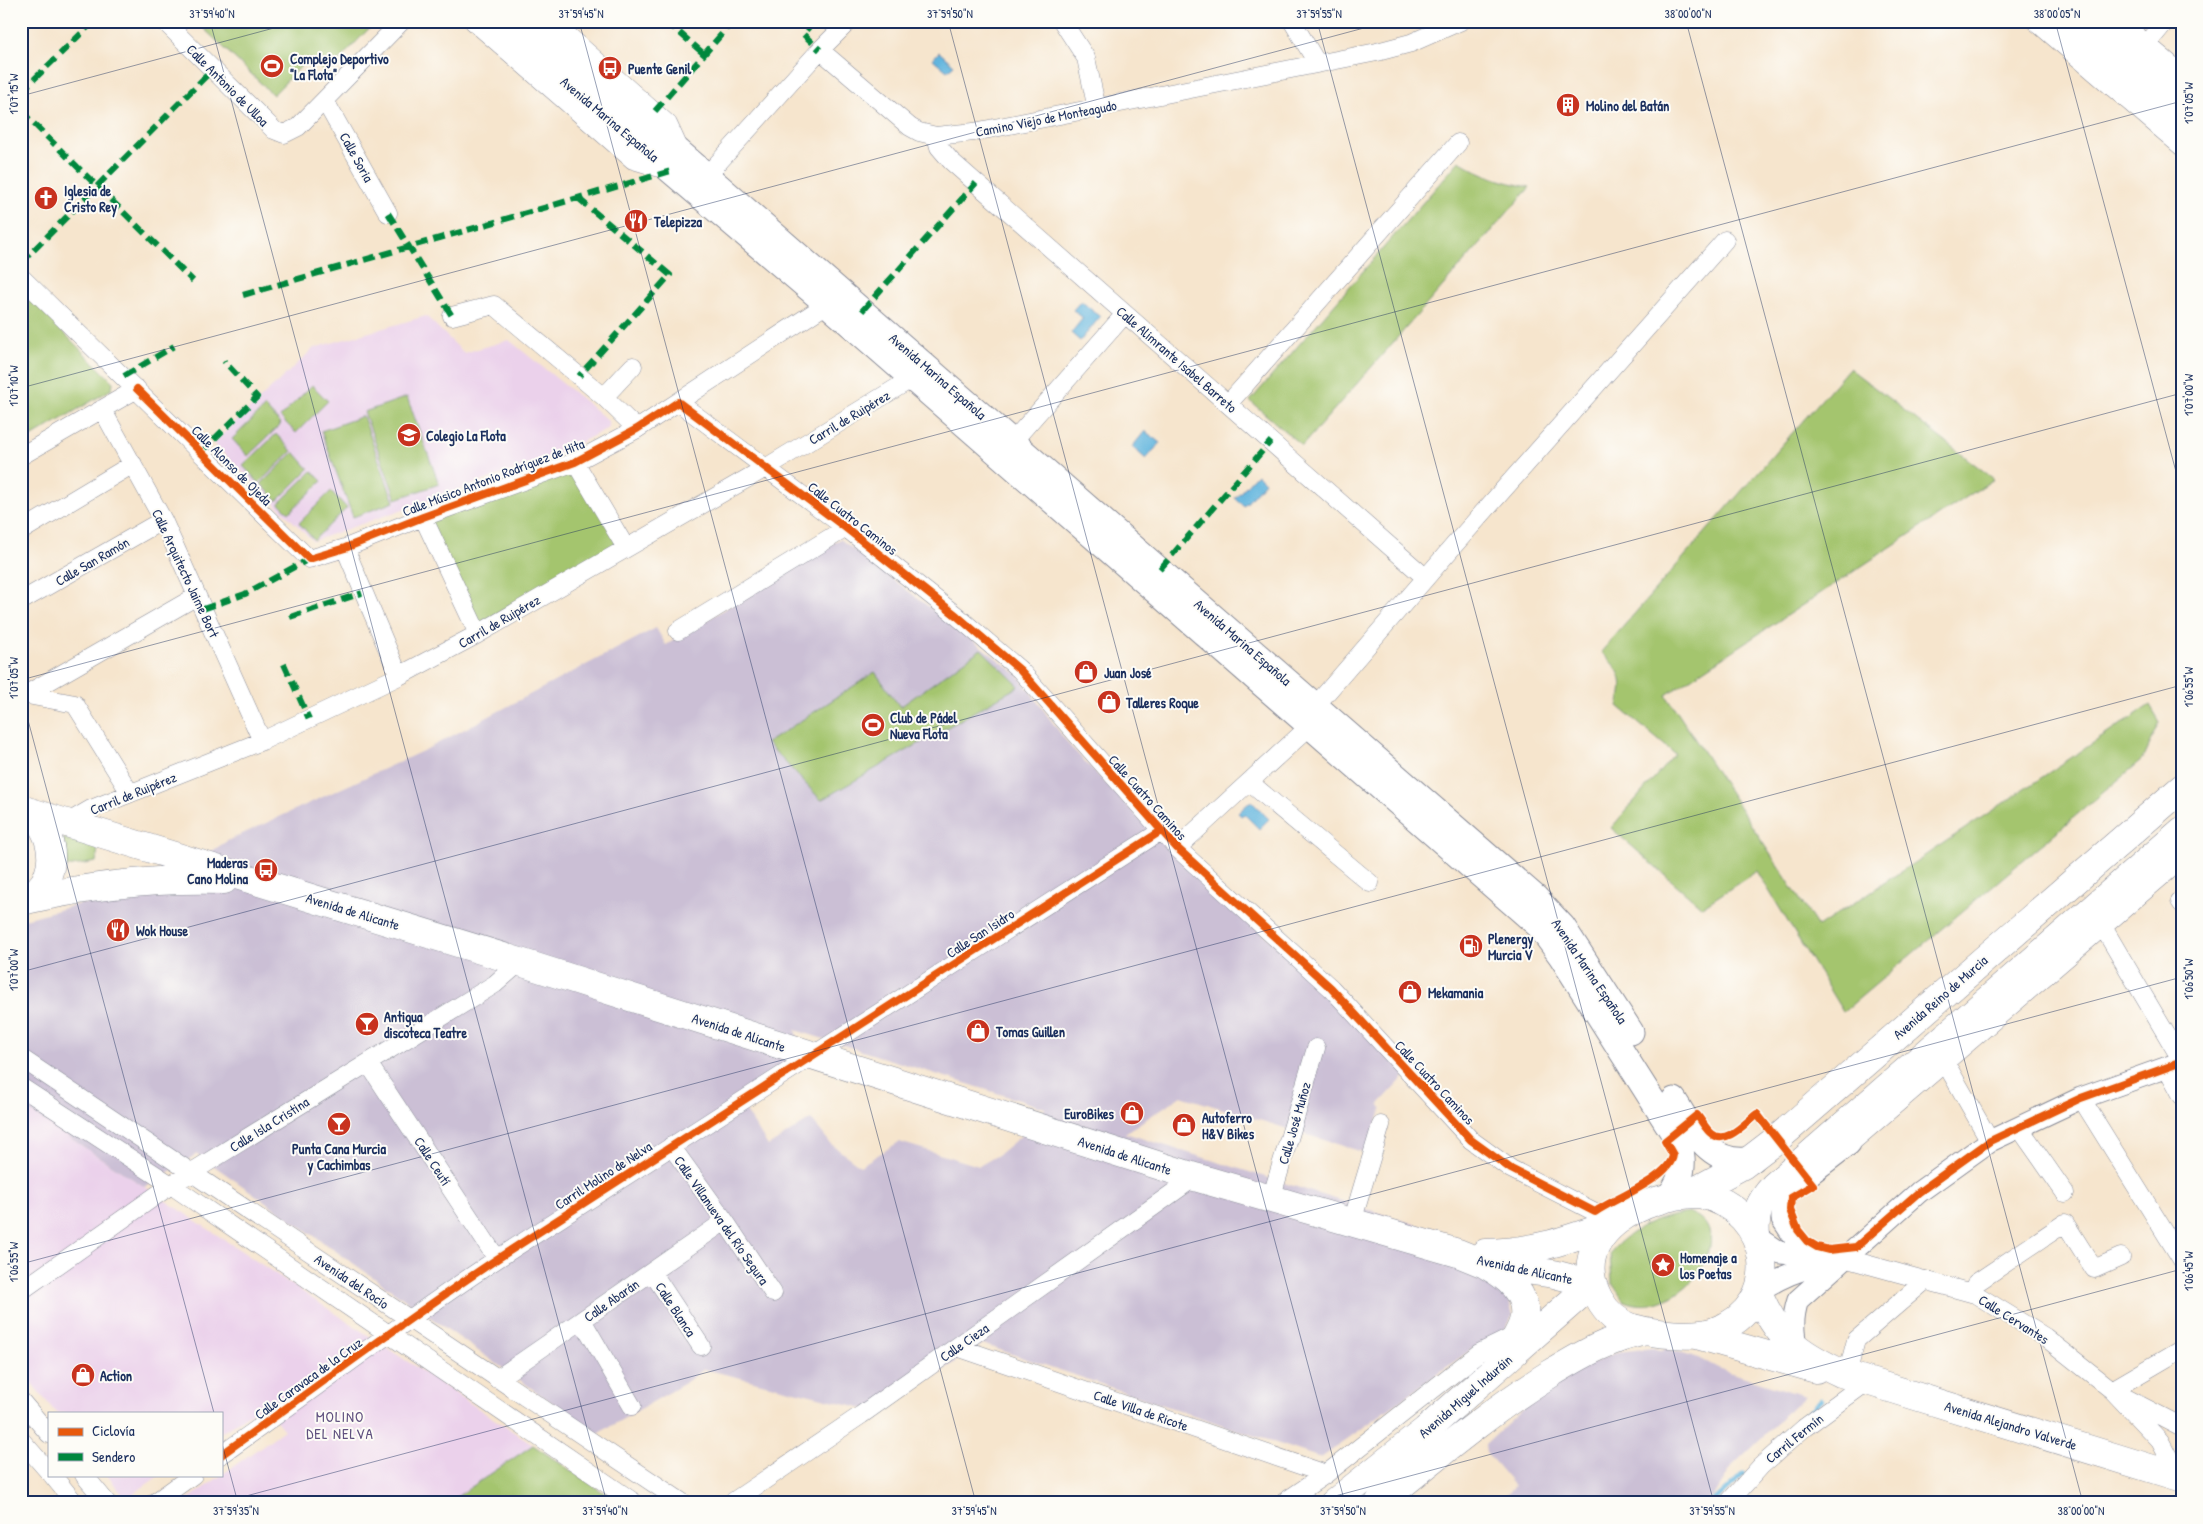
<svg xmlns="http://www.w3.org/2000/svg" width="2203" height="1524" font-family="'Patrick Hand',sans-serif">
  <rect width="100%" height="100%" fill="#fdfcf7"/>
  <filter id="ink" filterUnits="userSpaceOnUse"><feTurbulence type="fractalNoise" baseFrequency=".02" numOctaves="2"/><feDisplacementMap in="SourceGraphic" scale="10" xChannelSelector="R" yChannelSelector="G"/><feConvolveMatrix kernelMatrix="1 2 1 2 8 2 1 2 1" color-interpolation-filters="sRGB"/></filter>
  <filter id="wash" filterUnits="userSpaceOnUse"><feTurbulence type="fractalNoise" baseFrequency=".0096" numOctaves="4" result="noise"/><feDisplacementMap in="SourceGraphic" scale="20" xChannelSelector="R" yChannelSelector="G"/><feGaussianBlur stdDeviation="1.12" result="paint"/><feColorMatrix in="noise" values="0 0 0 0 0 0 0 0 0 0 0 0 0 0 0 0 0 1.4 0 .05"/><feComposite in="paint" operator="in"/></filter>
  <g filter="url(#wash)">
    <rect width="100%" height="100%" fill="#f6e5cd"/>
    <path fill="#ebd1eb" d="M426,316l38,37 45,-13 84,68 15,13v7l-51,27 -244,86 -100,-98 101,-95z
      M21,1106l124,81 388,258 -85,58h-265l101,-73 -21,-25 -42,28v-20h-165l-35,-43z
      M107,1475h53l-34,24z"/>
    <path fill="#cbbfd5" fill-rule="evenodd" d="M840,539l177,135 52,71 95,99 168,152 74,79 -27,29 3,4 -16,45 -185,-57 -56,37 315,99 -9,27 58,20 17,11 7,25 -7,13 -37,23 -148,107 -339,-114 -102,68 -176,-43 -22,16 -85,49 -400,-280 -52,33 -124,-81v-186l59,-16 67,-9 80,-54 200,-92 229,-121 10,17zM795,1030l250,78v1l-22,25 -25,21 -19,11 -80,-24 -39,24 -29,-22 -20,-25 -43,27 -26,-41 65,-41z
      M1653,1348l10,3 2,-3 34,10 21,11 85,27 -71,68 -20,32 -13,7h-204l18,-17 -29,-34 -1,-7 41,-38 51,-37 40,-18z"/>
    <path fill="#a4c56e" stroke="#607a66" d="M196,21h180l-50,53 -17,-16 -36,37z
      M1459,161c23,14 45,22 71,26l-228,259 -52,-45z
      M21,290l92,92 -1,7 -91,54z
      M1849,368l145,111 -328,216 152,232 332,-222 10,17 -17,37 -300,253 -86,-141 -55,36 -91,-79 64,-74 -57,-48c8,-27 3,-35 -17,-54z
      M312,385l16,16 -32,32 -16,-16z
      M407,397l32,87 -43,15 -32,-87z
      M265,407l16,17 -33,32 -16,-17z
      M363,416l31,86 -41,15 -32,-86z
      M276,434l16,17 -33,32 -16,-17z
      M294,452l15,17 -32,32 -16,-17z
      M575,462l51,86 -148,86 -55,-117z
      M312,471l10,10 -33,32 -10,-10z
      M331,491l16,17 -33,32 -15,-17z
      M981,649l38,37 -198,114 -54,-57 108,-71 25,35z
      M63,838l35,11 -2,13 -35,6z
      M1690,1213c55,20 -12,113 -67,87l-11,-17 -2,-30c21,-25 48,-36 80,-40z
      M533,1445l86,58h-171z"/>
    <path fill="#62b5de" stroke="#3e729e" d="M939,52l15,13 -7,6 -14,-12z
      M1081,301l19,16 -20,24 -9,-8 12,-15 -10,-8z
      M1145,431l15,12 -14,16 -14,-12z
      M1257,474l8,8 -21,24 -9,-8z
      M1251,801l18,18 -10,10 -15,-15 -3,2 -3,-3z"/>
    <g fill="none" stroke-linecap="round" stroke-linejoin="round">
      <path stroke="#62b5de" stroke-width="4.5" d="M1791,1428l30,-28
        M1712,1503l32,-30"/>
    </g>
  </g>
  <g filter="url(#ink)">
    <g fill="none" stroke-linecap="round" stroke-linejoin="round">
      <g stroke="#888a96" stroke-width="19">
        <path id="minor" d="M164,21l110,109 10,4 14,-7 104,-106
          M473,21l160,139 33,10
          M552,21l116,103 11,24
          M1062,21l24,37 11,51
          M1292,21l25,42
          M2035,21l147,126
          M2120,21l62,53
          M2147,44l19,-23
          M820,50l29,-29
          M325,101l63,112
          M936,136l3,11 12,14 475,417
          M699,184l121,-134 90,77 9,5 17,4 38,-4 403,-80 34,-9 50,-22
          M21,277l288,282 36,-11 78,-31 152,-55 62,-33 190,-125 7,-8
          M452,316l42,-11 110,92 33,32
          M604,397l29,-31
          M678,402l168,126 111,88 63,54 157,178 154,140 140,152 40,29 84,43 17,12
          M1228,404l230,-261
          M102,409l61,111 99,221
          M1013,441l112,-127
          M21,456l116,-67
          M575,462l51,86
          M423,517l55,117
          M21,531l112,-67
          M345,548l54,128
          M21,601l142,-81
          M678,631l168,-103
          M22,694l53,10 55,89
          M25,695l172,-99
          M1249,782l121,101
          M67,823l24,-14 171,-68 137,-65 79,-42 289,-167 144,-88
          M1177,848l132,-121 7,-22 140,-162 269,-303
          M2180,901l2,3
          M2103,927l79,134
          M21,1058l662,445
          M1945,1062l45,79
          M368,1063l129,196
          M2166,1066l16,30
          M21,1087l150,98 464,318
          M2081,1098l101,162
          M2019,1127l46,66
          M1850,1144l332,-285
          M671,1146l54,75 48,72
          M1271,1199l45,-151
          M1352,1222l29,-97
          M1844,1258l131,36 70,43 67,53 48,51 19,36
          M652,1272l49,74
          M21,1291l150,-106 324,-201 25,-22
          M1973,1293l3,-10 89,-60 29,46 27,-12
          M582,1320l50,86
          M957,1347l369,127
          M1847,1375l9,-35 70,-60
          M497,1379l228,-158
          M2112,1390l70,-41
          M2126,1398l56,29
          M21,1401l28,33
          M21,1440l28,32
          M221,1455c92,-65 182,-134 276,-196l664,-428
          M52,1475l23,28
          M84,1475l23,28
          M154,1503l39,-28
          M731,1503l130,-88 334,-238
          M1283,1503l43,-29 153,-121 41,-20
          M1728,1503l33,-37 43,-38 64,-47"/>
      </g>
      <g stroke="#888a96" stroke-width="23">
        <path id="tertiary" d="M1756,1236l25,17 33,3
          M1820,1257l-22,-14 -16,-24v-14l8,-15 60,-46 5,-29
          M1758,1292c17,-12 33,-20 54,-25 8,-2 16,-1 23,-5
          M1797,1349c-4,-17 -5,-31 1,-49l121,-108 71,-51 91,-43 101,-36"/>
      </g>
      <g stroke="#888a96" stroke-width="27">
        <path id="secondary" d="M495,21l332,283 712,622 22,30 118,186c6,20 4,39 -11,55
          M529,21l1007,877 27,29 68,105
          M2060,21l122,106
          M2096,21l86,74
          M1674,1100c19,30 36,68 79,59"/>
      </g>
      <g stroke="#888a96" stroke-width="29">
        <path id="primary" d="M21,809l499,153 675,215 263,76 27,11 69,10 38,10
          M25,810c26,13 36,56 14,79 -3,4 -8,7 -12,11
          M21,901c66,-15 136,-23 203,-21
          M1689,1194l54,-29 34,-26 405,-351
          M1700,1194c73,16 87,111 15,137 -21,7 -61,3 -82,-3 -15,-5 -27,-16 -34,-29 -35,-65 47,-106 101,-105z
          M1756,1236c-2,-22 3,-34 18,-50l408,-355
          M1485,1253c50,-1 81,-13 127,-29
          M1488,1266c20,11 42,30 35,56 -3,11 -11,21 -15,32
          M1758,1292c18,45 40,61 83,81l341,105
          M1697,1335l119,34
          M1334,1503l92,-73 166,-146
          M1379,1503c56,-45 110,-91 171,-129 31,-19 60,-36 96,-43"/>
      </g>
      <use href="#minor" stroke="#fff" stroke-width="18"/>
      <use href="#tertiary" stroke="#fff" stroke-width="21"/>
      <use href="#secondary" stroke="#fff" stroke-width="25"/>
      <use href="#primary" stroke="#fff" stroke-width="28"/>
      <path stroke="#00873e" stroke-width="6" stroke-dasharray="12 6" stroke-linecap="butt" d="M666,21l38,33
        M814,21l-11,13 17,16
        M21,92l73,-71
        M21,111l172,170
        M655,111l78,-90
        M578,198l92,77 -91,101
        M388,213l64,103
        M21,263l192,-194
        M243,295l428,-124
        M862,311l114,-128
        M124,376l50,-30
        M201,452l56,-55 -33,-36
        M1160,569l111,-128
        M203,609l42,-15 64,-35
        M290,617l72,-24
        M284,664l25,55"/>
      <g stroke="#fdfcf7" stroke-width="11">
        <path id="cycleway" d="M137,389l172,170 36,-11 78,-31 152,-55 62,-33 41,-27 168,126 111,88 63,54 157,178 154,140 140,152 40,29 84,43c18,-13 75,-34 78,-57l-8,-14 32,-26c5,6 9,15 15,19 14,12 34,-12 45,-20l56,71 -22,13 -1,12 8,20 9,11 10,6 12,3 27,-3 63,-55 71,-51 91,-43 101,-36
          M221,1455c92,-65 182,-134 276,-196l664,-428"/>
      </g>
      <use href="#cycleway" stroke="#e8590c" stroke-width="8"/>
    </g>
  </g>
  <path fill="none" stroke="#1b2f5e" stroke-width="1" stroke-opacity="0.45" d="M210,21l397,1482M579,21l397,1482M948,21l397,1482M1317,21l397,1482M1686,21l397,1482M2055,21l127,473M21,96l279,-75M21,388l1369,-367M21,680l2161,-579M21,694l193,719M21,972l2161,-579M21,1264l2161,-579M221,1440l17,63M220,1503l1962,-526M1309,1503l873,-234"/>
  <defs>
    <g id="stadium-disc" transform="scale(1.25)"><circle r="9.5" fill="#c8321e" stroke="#fdfcf7"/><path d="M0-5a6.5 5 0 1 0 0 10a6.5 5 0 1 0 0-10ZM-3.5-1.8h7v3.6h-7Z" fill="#fff"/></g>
    <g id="bus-disc" transform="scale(1.25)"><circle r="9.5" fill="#c8321e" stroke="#fdfcf7"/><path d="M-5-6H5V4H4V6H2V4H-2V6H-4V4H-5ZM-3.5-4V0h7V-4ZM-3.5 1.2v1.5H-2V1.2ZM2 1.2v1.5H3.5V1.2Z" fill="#fff"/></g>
    <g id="building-disc" transform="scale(1.25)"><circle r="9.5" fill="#c8321e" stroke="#fdfcf7"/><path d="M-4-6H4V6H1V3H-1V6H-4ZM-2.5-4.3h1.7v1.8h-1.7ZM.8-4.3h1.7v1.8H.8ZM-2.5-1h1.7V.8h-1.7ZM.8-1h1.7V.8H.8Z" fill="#fff"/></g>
    <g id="church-disc" transform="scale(1.25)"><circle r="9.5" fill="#c8321e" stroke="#fdfcf7"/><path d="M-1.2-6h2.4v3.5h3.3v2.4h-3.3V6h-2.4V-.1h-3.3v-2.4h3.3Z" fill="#fff"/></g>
    <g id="restaurant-disc" transform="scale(1.25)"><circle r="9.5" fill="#c8321e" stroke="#fdfcf7"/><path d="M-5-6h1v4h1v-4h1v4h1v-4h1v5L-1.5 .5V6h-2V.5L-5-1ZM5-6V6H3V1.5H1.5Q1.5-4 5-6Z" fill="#fff"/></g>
    <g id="school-disc" transform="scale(1.25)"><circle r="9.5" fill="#c8321e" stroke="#fdfcf7"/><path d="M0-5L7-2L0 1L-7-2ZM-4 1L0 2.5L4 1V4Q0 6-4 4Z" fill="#fff"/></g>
    <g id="shop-disc" transform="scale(1.25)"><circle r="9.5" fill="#c8321e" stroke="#fdfcf7"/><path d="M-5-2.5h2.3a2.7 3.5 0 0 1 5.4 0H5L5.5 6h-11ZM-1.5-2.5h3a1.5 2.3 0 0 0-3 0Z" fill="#fff"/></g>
    <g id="fuel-disc" transform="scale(1.25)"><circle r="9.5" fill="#c8321e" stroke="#fdfcf7"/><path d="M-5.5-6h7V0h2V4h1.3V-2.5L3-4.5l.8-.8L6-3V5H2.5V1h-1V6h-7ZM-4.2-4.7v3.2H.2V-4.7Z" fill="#fff"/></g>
    <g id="bar-disc" transform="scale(1.25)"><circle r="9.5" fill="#c8321e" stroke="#fdfcf7"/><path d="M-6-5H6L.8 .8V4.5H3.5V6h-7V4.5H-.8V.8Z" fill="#fff"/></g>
    <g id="sight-disc" transform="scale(1.25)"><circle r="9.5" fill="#c8321e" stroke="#fdfcf7"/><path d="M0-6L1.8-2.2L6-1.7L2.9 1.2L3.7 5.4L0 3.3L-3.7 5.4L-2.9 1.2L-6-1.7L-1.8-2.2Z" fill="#fff"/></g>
  </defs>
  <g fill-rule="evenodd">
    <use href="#stadium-disc" x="272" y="66"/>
    <use href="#bus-disc" x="610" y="68"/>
    <use href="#building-disc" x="1568" y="105"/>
    <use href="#church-disc" x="46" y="198"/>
    <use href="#restaurant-disc" x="636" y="221"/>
    <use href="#school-disc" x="409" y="435"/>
    <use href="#shop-disc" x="1086" y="672"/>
    <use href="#shop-disc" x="1109" y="702"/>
    <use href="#stadium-disc" x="873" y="725"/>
    <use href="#bus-disc" x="266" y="870"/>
    <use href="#restaurant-disc" x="118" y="930"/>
    <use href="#fuel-disc" x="1471" y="946"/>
    <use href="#shop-disc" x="1410" y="992"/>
    <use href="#bar-disc" x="367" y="1024"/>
    <use href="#shop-disc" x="978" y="1031"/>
    <use href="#shop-disc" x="1132" y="1113"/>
    <use href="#bar-disc" x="339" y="1124"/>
    <use href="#shop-disc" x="1184" y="1125"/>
    <use href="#sight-disc" x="1663" y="1265"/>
    <use href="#shop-disc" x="83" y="1375"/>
  </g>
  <g text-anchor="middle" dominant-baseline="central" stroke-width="4" stroke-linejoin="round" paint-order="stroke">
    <g font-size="14" font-weight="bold" fill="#1b2f5e" stroke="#fdfcf7" text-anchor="start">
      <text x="290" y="58">Complejo Deportivo<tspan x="290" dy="16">"La Flota"</tspan></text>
      <text x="628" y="68">Puente Genil</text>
      <text x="1586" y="105">Molino del Batán</text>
      <text x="64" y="190">Iglesia de<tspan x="64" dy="16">Cristo Rey</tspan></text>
      <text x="654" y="221">Telepizza</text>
      <text x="426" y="435">Colegio La Flota</text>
      <text x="1104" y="672">Juan José</text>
      <text x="1126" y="702">Talleres Roque</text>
      <text x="890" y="717">Club de Pádel<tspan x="890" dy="16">Nueva Flota</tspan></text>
      <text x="248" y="862" text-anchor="end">Maderas<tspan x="248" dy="16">Cano Molina</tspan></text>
      <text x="136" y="930">Wok House</text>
      <text x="1488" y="938">Plenergy<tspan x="1488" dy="16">Murcia V</tspan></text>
      <text x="1428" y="992">Mekamania</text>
      <text x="384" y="1016">Antigua<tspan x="384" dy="16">discoteca Teatre</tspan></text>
      <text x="996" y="1031">Tomas Guillen</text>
      <text x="1114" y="1113" text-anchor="end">EuroBikes</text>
      <text x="1202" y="1117">Autoferro<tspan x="1202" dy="16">H&amp;V Bikes</tspan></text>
      <text x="339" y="1148" text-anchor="middle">Punta Cana Murcia<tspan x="339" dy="16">y Cachimbas</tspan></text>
      <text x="1680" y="1257">Homenaje a<tspan x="1680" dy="16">los Poetas</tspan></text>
      <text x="100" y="1375">Action</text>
    </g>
    <g font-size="14" fill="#1b2f5e" stroke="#fdfcf7">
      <text transform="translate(228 85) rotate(45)">Calle Antonio de Ulloa</text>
      <text transform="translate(1046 118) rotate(-11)">Camino Viejo de Monteagudo</text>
      <text transform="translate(610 119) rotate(40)">Avenida Marina Española</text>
      <text transform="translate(357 157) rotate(61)">Calle Soria</text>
      <text transform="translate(1177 359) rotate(41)">Calle Alimrante Isabel Barreto</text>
      <text transform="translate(938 376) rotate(41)">Avenida Marina Española</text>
      <text transform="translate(849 417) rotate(-31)">Carril de Ruipérez</text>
      <text transform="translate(232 465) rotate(45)">Calle Alonso de Ojeda</text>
      <text transform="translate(493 477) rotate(-21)">Calle Músico Antonio Rodríguez de Hita</text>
      <text transform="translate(853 518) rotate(38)">Calle Cuatro Caminos</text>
      <text transform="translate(92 561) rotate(-30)">Calle San Ramón</text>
      <text transform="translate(186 573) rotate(65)">Calle Arquitecto Jaime Bort</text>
      <text transform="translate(499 621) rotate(-30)">Carril de Ruipérez</text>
      <text transform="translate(1243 642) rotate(41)">Avenida Marina Española</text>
      <text transform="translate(133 793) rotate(-22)">Carril de Ruipérez</text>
      <text transform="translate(1148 797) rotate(48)">Calle Cuatro Caminos</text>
      <text transform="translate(353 911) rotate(17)">Avenida de Alicante</text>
      <text transform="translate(980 933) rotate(-33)">Calle San Isidro</text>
      <text transform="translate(1590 971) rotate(56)">Avenida Marina Española</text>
      <text transform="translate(1940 997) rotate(-41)">Avenida Reino de Murcia</text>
      <text transform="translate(739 1032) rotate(18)">Avenida de Alicante</text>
      <text transform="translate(1435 1082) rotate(47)">Calle Cuatro Caminos</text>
      <text transform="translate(1294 1123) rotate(-74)">Calle José Muñoz</text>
      <text transform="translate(269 1124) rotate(-32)">Calle Isla Cristina</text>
      <text transform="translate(1125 1155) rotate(18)">Avenida de Alicante</text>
      <text transform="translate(433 1161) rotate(57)">Calle Ceutí</text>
      <text transform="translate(603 1175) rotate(-33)">Carril Molino de Nelva</text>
      <text transform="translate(722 1220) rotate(55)">Calle Villanueva del Río Segura</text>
      <text transform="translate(1525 1269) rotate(12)">Avenida de Alicante</text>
      <text transform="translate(352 1281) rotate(34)">Avenida del Rocío</text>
      <text transform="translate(611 1300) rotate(-35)">Calle Abarán</text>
      <text transform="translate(676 1309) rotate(57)">Calle Blanca</text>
      <text transform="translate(2014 1319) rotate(32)">Calle Cervantes</text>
      <text transform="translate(964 1342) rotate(-35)">Calle Cieza</text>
      <text transform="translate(308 1378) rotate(-36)">Calle Caravaca de la Cruz</text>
      <text transform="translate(1465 1396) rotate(-41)">Avenida Miguel Induráin</text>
      <text transform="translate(1141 1410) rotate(19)">Calle Villa de Ricote</text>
      <text transform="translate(2011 1425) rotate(17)">Avenida Alejandro Valverde</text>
      <text transform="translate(1794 1438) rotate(-39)">Carril Fermín</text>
    </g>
    <g font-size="15" letter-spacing="1" fill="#60517f" stroke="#fdfcf7">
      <text x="340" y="1416">MOLINO<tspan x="340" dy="17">DEL NELVA</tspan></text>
    </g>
  </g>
  <rect width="2203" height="1524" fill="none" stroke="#fdfcf7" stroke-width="55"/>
  <rect x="48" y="1412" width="175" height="65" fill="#fdfcf7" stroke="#a3aaba"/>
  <rect x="58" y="1428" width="25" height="8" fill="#e8590c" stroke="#a3aaba"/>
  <text x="92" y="1436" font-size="15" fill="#1b2f5e">Ciclovía</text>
  <rect x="58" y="1453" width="25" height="8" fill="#00873e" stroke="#a3aaba"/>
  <text x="92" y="1462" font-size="15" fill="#1b2f5e">Sendero</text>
  <rect x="28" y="28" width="2148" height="1468" fill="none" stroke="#1b2f5e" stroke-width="2"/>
  <g font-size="12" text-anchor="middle" fill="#1b2f5e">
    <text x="212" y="18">37°59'40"N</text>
    <text x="581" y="18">37°59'45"N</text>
    <text x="950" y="18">37°59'50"N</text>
    <text x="1319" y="18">37°59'55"N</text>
    <text x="1688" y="18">38°00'00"N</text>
    <text x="2057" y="18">38°00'05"N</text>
    <text transform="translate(14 94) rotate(-90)" y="4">1°07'15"W</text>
    <text transform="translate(2189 103) rotate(-90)" y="4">1°07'05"W</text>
    <text transform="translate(14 386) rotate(-90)" y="4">1°07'10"W</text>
    <text transform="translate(2189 395) rotate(-90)" y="4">1°07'00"W</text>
    <text transform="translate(14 678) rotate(-90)" y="4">1°07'05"W</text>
    <text transform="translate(2189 687) rotate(-90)" y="4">1°06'55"W</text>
    <text transform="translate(14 970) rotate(-90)" y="4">1°07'00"W</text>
    <text transform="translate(2189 979) rotate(-90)" y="4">1°06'50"W</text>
    <text transform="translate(14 1262) rotate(-90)" y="4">1°06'55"W</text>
    <text transform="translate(2189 1271) rotate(-90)" y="4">1°06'45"W</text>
    <text x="236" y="1515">37°59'35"N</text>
    <text x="605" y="1515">37°59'40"N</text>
    <text x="974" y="1515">37°59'45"N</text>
    <text x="1343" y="1515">37°59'50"N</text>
    <text x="1712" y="1515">37°59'55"N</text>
    <text x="2081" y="1515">38°00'00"N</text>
  </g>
</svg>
